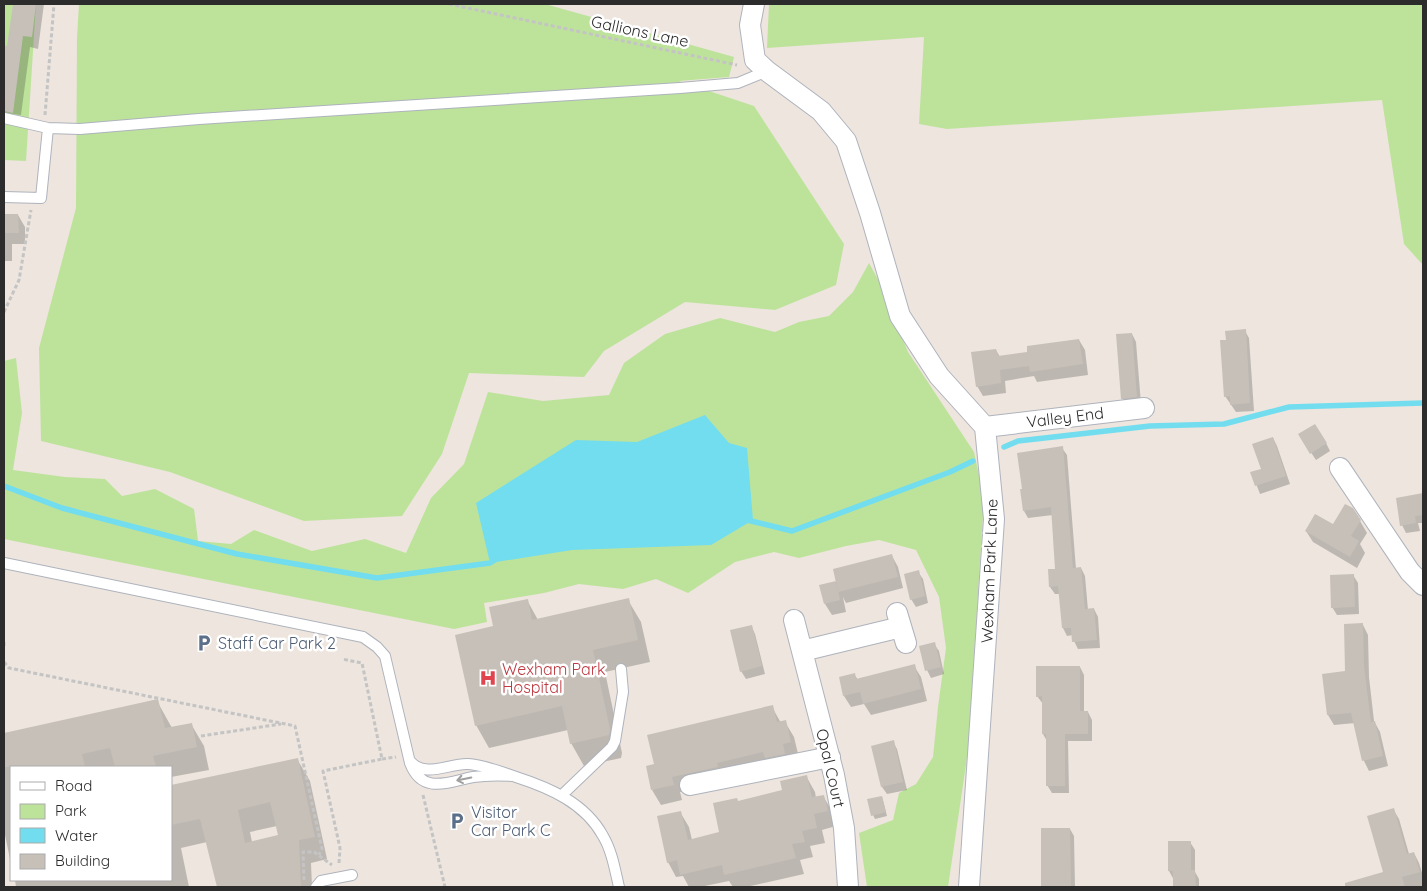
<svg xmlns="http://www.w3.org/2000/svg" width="1427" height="891" font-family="Quicksand,sans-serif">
  <rect width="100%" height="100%" fill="#ede5de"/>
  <path fill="#bde39b" d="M4,4h32l-10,157 -22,-1z
    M79,4h466l189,53 -5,20 -50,4 75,25 90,138 -8,41 -61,25 -90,-8 -81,49 -20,26 -115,-4 -27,81 -40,62 -98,5 -134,-49 -129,-31 -2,-93 37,-140 1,-170z
    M769,4h654v261l-19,-21 -22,-144 -435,29 -28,-5 5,-87 -157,11z
    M869,263l11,20 28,69 66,100 10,47 -16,252 -20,136h-81l-8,-54 34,-13 6,-27 17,-9 17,-27 5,-50 8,-59 -7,-51 -23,-47 -37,-10 -33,6 -47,12 -25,-6 -39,10 -47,31 -32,-14 -33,10 -44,-5 -35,9 -60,10 3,19 -33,7 -450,-90v-178l12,-3 6,55 -9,57 52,7 40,2 17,17 33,-7 39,20 4,32 33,3 23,-14 58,21 53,-12 41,14 25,-55 33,-34 24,-72 55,9 66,-6 15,-32 41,-29 55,-16 55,14 24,-10 30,-6 24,-24z"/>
  <path fill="#72ddee" d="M705,415l24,28 18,5 6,72 -42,25 -139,5 -82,13 -14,-60 100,-63 61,2z"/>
  <path fill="#0003" fill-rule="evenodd" d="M14,4h30l-6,45 -8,-2 -9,68 -17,-2v-66h4z
    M4,215h14l7,12v17h-13v17h-8z
    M1245,331l4,7 5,73 -18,1 -11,-16 2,-55z
    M1132,334l4,8 5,62 -14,2 -5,-8z
    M1079,340l6,10 3,25 -51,7 -3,-6 -29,5 1,12 -23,3 -6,-10 19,-36 4,7 29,-4z
    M1273,438l4,8 13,38 -30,10 -8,-21 10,-3z
    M1304,442l22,1 4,8 -14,9z
    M1062,448l5,7 9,114 5,-1 4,8 3,34 6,-1 4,8 2,31 -22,1 -4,-8 -1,-6 -6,1 -4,-8 -3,-34h-5l-5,-7 6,-17 -3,-55 -25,3 -4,-7z
    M1423,495v28h-5l2,8 -14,2 -4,-8 -5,-26z
    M1360,521l7,12 -7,11 5,9 -8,15 -44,-26 -7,-11z
    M892,556l6,11 5,21 -57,15 -3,-6 3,15 -14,3 -7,-11 10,-22z
    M918,572l5,7 5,24 -12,4 -5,-8z
    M1353,575l5,8 1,31 -22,1 -5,-8z
    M527,600l11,20 90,-20 13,22 9,40 -45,10 17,81 -1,5 -37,8 -13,-23 -3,-13 -79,18 -13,-23z
    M1363,625l5,10 1,42 5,44 6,11 8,34 -19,5 -5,-10 -9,-38 -21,2 -6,-10 -4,-40 22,-3z
    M751,626l4,8 10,40 -19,5 -5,-8z
    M934,644l5,7 5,23 -13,4 -4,-8z
    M914,666l7,11 6,24 -56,14 -7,-11 -13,3 -7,-11 10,-22 4,6z
    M1080,667l4,8v37h4l4,8v21h-24l1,52h-17l-5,-8v-44l-4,-7v-30l-6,-8z
    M157,701l15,27 19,-4 13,22 5,24 -38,7v-10h-160v97l-7,-34v-96z
    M772,707l9,16 4,-1 9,15 5,21 -73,25 -46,9 2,8 -21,5 -9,-15z
    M893,742l4,7 10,41 -20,4 -5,-7z
    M297,759l13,22 17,78 -16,4 1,24h-94l-11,-45 -26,6 8,39h-173l-1,-7h156v-93zM277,826l2,10 -27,6 -2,-10z
    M806,776l9,16 1,6 7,-2 9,15 4,15 -14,4 3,13 -15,3 3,11 -13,3 4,14 -58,13h-13l-4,-6 -29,6h-11l-6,-11 -7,1 -8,-15 12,-50 9,15 3,13 29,-7 17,-31 46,-11z
    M882,797l5,19 -12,3 -2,-4z
    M1393,809l6,10 10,35 5,-1 5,10 4,13v11h-73l-1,-4 36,-10z
    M1042,829h28l4,7 1,51h-33z
    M1169,842h21l5,8v22l4,7v8h-25v-7l-5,-9z"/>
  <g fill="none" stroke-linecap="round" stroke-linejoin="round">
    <path stroke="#72ddee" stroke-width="5.5" d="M1004,447l14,-6 132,-15 74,-2 65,-17 134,-4
      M4,486l58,22 175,46 140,24 113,-15 5,-3
      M747,520l45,11 158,-59 23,-11"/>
  </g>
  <path fill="#c6c0b9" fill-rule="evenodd" d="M13,4h23l-4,33 -9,-1 -10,77 -9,-2v-66l3,1z
    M4,214h14l1,19h-15z
    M1246,329l4,74 -20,2v-9l-6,1 -4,-57h6l-1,-9z
    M1132,333l5,64 -16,2 -5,-65z
    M1079,339l4,25 -53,8 -1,-6 -29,4 1,13 -25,4 -5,-35 25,-3 2,7 29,-4v-6z
    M1315,424l12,19 -17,11 -12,-20z
    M1273,437l13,39 -31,10 -5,-14 11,-3 -9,-25z
    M1063,446l10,122 8,-1 4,42 9,-1 3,32 -25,2 -1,-14h-9l-4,-42 -9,1 -1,-18h7l-4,-62 -28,4 -3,-22h2l-5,-36z
    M1423,493v22l-8,1 1,7 -16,3 -4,-28z
    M1345,504l8,4 8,12 -10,16 8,5 -9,16 -45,-26 10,-17 18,10z
    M892,554l6,23 -60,15 -5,-23z
    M919,570l6,26 -15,4 -6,-26z
    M1354,574l1,33 -24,1 -1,-33z
    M836,581l4,19 -16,4 -5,-19z
    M629,598l9,42 -45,10 17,79 -1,6 -39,9 -8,-38 -87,20 -20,-91 38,-9 -4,-19 39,-8 4,21z
    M1363,623l1,43 7,56 4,-1 8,35 -21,5 -11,-48 -24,2 -5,-41 23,-3 -1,-47z
    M752,625l10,41 -22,6 -10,-42z
    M935,642l6,25 -16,4 -6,-25z
    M915,664l6,25 -58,15 -3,-12 -17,4 -4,-19 16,-4 1,6z
    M1036,666h44v45h8v23h-23v52h-19v-52h-4v-38l-6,1z
    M158,699l7,29 27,-5 5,24 -44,9 3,11h-41l-5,-19 -28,6 3,13h-81v-34z
    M773,705l4,17 9,-2 5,22 -8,2 2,10 -20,4 -2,-6 -46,11 1,4 -46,10 2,8 -23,5 -5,-24 8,-2 -7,-29z
    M894,740l9,42 -22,5 -10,-41z
    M298,758l17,79 -16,3 2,47h-84l-17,-68 -29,6v-40zM270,802l8,33 -33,8 -7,-33z
    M807,775l5,22 12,-2 4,16 -14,3 3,14 -15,3 3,11 -13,2 4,14 -72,17 -2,-10 -42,10 -3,-15 -10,3 -10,-47 24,-5 7,29 31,-8 -6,-29 24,-5 1,3 44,-11 -2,-9z
    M882,796l4,16 -15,4 -4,-17z
    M1394,808l13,46 7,-2 6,20 -18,5 3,10h-60v-4l38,-11 -16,-56z
    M1041,828h29l1,59h-30z
    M1168,841h23v29h4l1,17h-23v-16h-5z"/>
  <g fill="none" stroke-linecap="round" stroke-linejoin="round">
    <g stroke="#aeb3bc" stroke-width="12">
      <path id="service" d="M4,118l44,10 32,1 119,-10 481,-31 58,-5 29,-12
        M4,197l37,1 7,-70
        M4,563l359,74 14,10 8,9 25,107c12,32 38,19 63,14 14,-2 26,-2 39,-1
        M410,761c15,18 39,2 58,3 16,1 33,8 48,13 34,11 69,26 87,59 9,15 12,34 16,51
        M562,795l50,-48 3,-6 8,-49 -2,-23
        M316,887l5,-6 31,-6"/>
    </g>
    <g stroke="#aeb3bc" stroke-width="22">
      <path id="minor" d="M754,4l-4,21 5,35 12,11 54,40 25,30 24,72 30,103 39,60 46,51 9,92 -25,368
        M985,427l159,-19
        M1340,468l70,104 13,13
        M897,613l9,30
        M794,620l40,155 10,53 4,59
        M802,651l99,-24
        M690,785l140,-28"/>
    </g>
    <path stroke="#c4c4c4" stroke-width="3" stroke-dasharray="4 2.5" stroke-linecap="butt" d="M449,4l288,61
      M45,115l9,-111
      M4,312l15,-32 12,-70
      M4,642v4
      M4,662l5,6 286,58 24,109 3,14 -3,6
      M201,736l80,-12
      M382,759l14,-2
      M423,795l22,92
      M339,863l1,-15 -17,-77 59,-12 -20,-96 -20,-4
      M304,880l-1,-28h11l18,13"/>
    <use href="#service" stroke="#fff" stroke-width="10"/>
    <use href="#minor" stroke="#fff" stroke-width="20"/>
  </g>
  <defs><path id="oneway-shaft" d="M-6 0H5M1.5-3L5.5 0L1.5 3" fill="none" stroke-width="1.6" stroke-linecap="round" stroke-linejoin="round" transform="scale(1.25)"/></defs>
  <use stroke="#a0a0a0" href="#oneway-shaft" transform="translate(464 779) rotate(168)"/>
  <defs>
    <g id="parking-bare" transform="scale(1.35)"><path d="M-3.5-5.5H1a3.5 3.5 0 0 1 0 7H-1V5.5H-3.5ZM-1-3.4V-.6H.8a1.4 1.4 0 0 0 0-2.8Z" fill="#5c6f8a" stroke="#fff" stroke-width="2.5" paint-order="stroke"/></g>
    <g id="hospital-bare" transform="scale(1.35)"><path d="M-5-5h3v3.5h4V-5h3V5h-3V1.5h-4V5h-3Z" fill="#e0444e" stroke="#fff" stroke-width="2.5" paint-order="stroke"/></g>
  </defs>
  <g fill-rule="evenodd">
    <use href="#parking-bare" x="204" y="643"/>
    <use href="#hospital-bare" x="488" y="678"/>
    <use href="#parking-bare" x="457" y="821"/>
  </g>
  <g text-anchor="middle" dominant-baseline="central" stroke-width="5" stroke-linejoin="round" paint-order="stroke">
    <g font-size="16" fill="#2c2c2c" stroke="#fff">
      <text transform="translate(640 31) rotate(12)">Gallions Lane</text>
      <text transform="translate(1065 417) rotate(-7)">Valley End</text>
      <text transform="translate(989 571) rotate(-88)">Wexham Park Lane</text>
      <text transform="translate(831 768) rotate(77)">Opal Court</text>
    </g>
    <g font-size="16" fill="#4e5e75" stroke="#fff" text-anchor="start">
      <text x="218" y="643">Staff Car Park 2</text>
      <text x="471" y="812">Visitor<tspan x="471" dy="18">Car Park C</tspan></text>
    </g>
    <g font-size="16" fill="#be3a42" stroke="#fff" text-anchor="start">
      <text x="502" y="669">Wexham Park<tspan x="502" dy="18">Hospital</tspan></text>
    </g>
  </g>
  <rect width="1427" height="891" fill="none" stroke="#2c2c2c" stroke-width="10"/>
  <rect x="10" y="766" width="162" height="115" fill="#ffffff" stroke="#ababab"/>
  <rect x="20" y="782" width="25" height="8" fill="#ffffff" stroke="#ababab"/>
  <text x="55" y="791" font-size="15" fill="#2c2c2c">Road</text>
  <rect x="20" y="804" width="25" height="15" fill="#bde39b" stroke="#ababab"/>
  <text x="55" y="816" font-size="15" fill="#2c2c2c">Park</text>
  <rect x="20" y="828" width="25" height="15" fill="#72ddee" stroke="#ababab"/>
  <text x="55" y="841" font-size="15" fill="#2c2c2c">Water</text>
  <rect x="20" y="854" width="25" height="15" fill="#c6c0b9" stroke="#ababab"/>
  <text x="55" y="866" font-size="15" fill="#2c2c2c">Building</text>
</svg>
